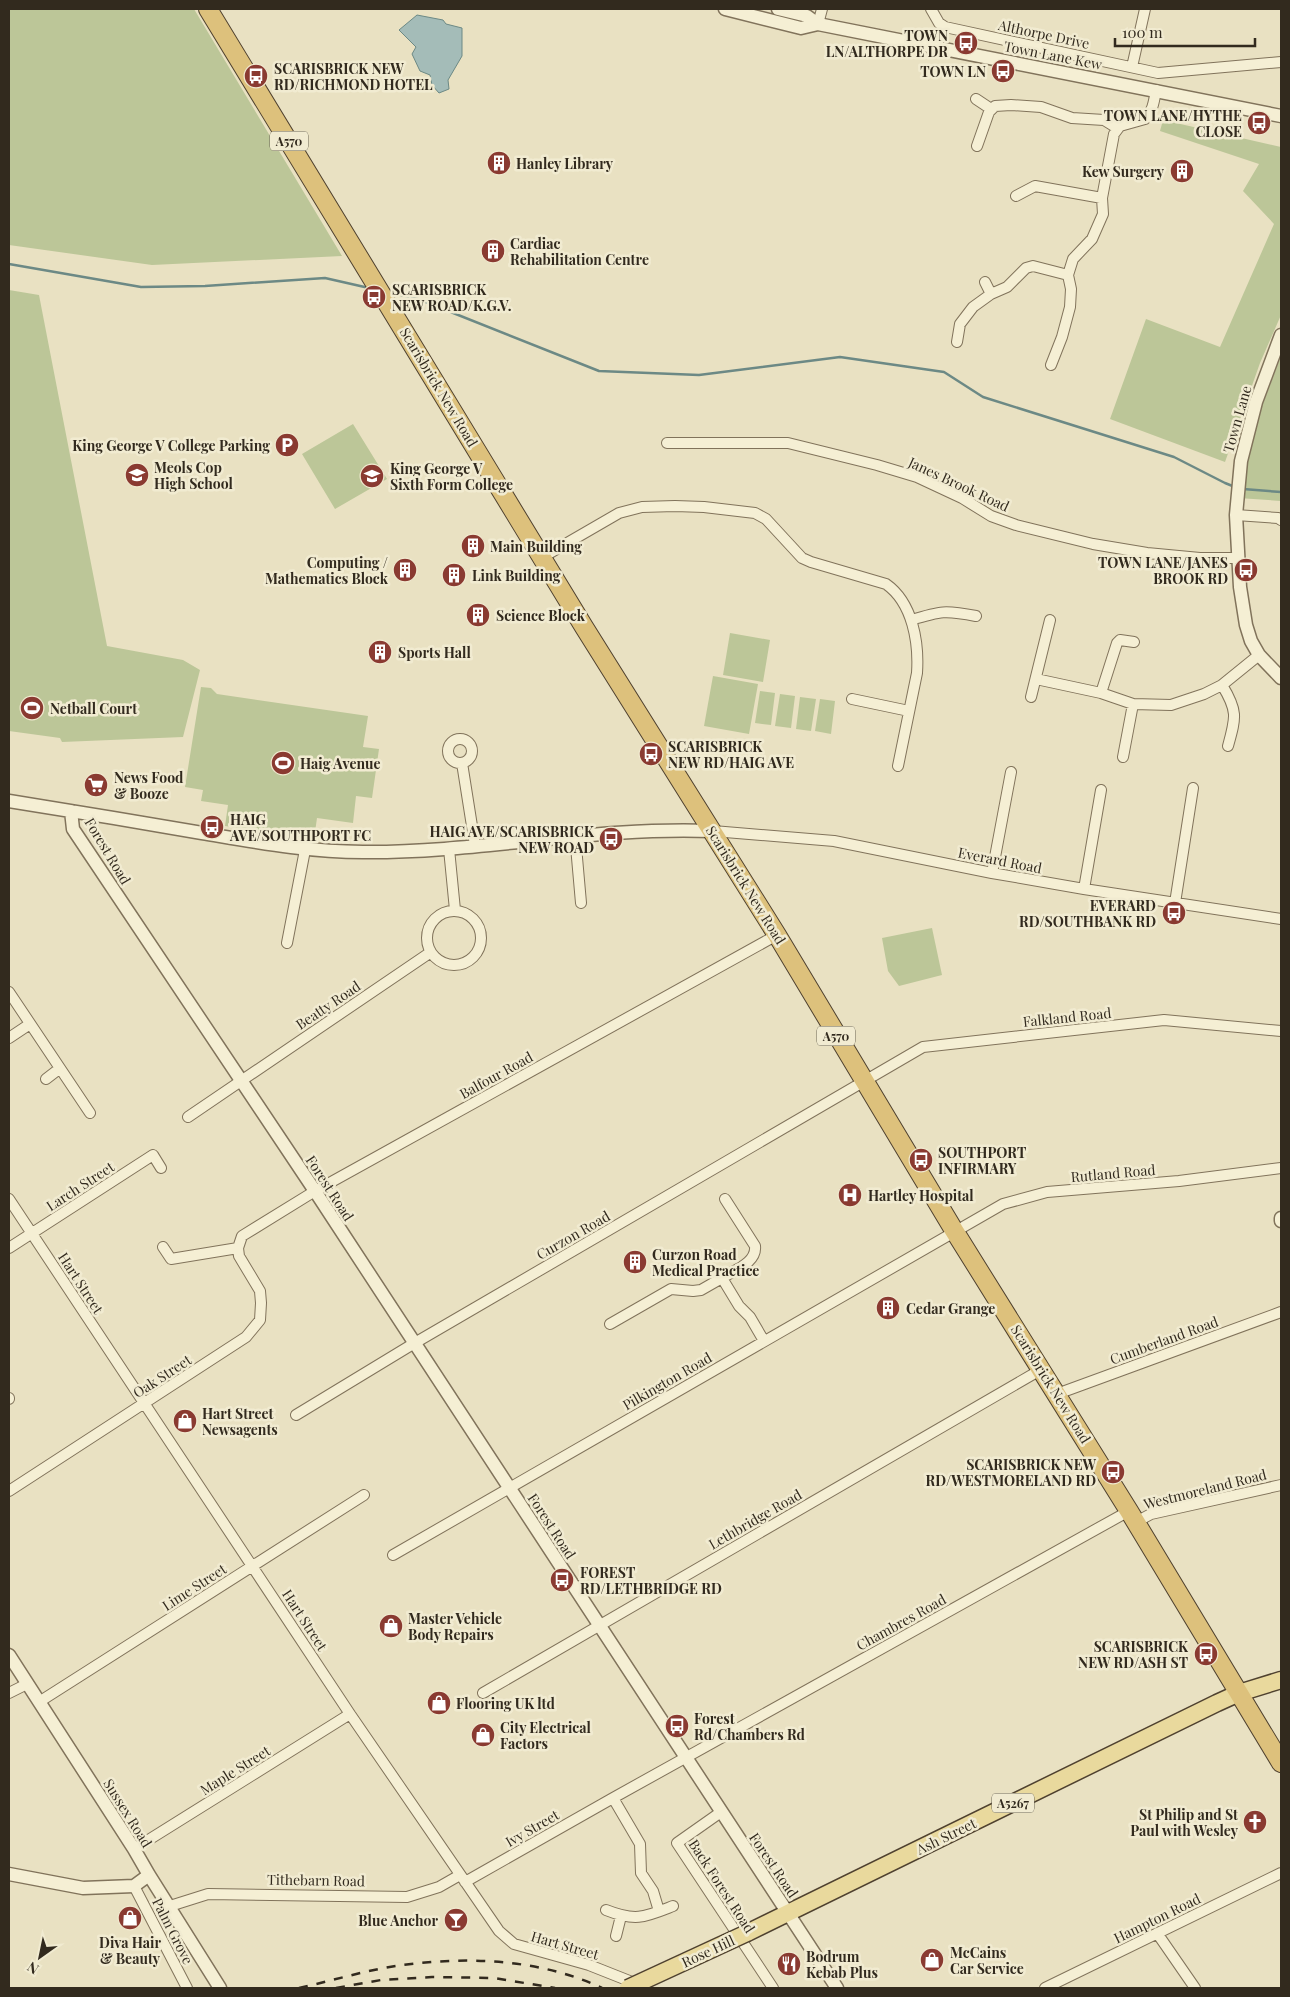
<svg xmlns="http://www.w3.org/2000/svg" width="1290" height="1997" font-family="'Playfair Display',serif">
  <rect width="100%" height="100%" fill="#e9e1c2"/>
  <path fill="#bcc698" d="M9,9h185l148,247 -190,9 -143,-20z
    M1163,120l118,27v168l-21,48 -35,99 -115,-43 36,-100 74,28 54,-123 -31,-33 16,-27 -99,-33z
    M9,290l30,5 68,351 76,14 17,10 -17,67 -121,5 -2,-4 -51,-7z
    M1281,356v145l-43,-3 3,-37z
    M353,424l34,55 -52,30 -33,-55z
    M730,633l40,7 -7,42 -40,-7z
    M713,676l45,8 -9,50 -45,-8z
    M201,687l10,1 6,6 151,22 -5,31 16,2 -7,49 -16,-2 -3,27 -36,-5 -3,21 -89,-13 3,-21 -27,-4 2,-11 -18,-3z
    M760,691l15,2 -4,32 -16,-2z
    M780,694l15,2 -4,32 -16,-2z
    M800,697l16,2 -5,32 -15,-2z
    M820,699l15,2 -4,33 -16,-3z
    M932,928l10,47 -43,11 -11,-15 -6,-33z"/>
  <path fill="#a4bcb8" stroke="#6c8985" d="M417,15l26,5 3,4 16,4v28l-14,24 1,9 -10,4 -7,-8 -2,-10 -10,-4 -8,-17 4,-7 -17,-17z"/>
  <g fill="none" stroke-linecap="round" stroke-linejoin="round">
    <path stroke="#6c8985" stroke-width="2.5" d="M9,264l132,23 64,-1 120,-8 44,10
      M389,292l29,7 181,72 100,4 141,-18 104,15 39,25 191,60 51,26 10,4
      M1243,489l38,3"/>
    <g stroke="#81735b" stroke-width="12">
      <path id="minor" d="M931,9l8,14 6,4 213,46 123,-11
        M818,24l4,-15
        M1132,67l13,-58
        M976,99l15,10
        M977,146l12,-34 6,-6 16,-1 30,2 31,11 32,2 13,8
        M1016,196l19,-10 67,12
        M985,282l6,12
        M957,342l3,-18 13,-17 18,-13 16,-7 19,-19 7,-2 35,9
        M1051,365l11,-28 8,-30 1,-18 -3,-14 5,-16 19,-20 11,-25 -1,-16 12,-64 6,-8 25,-7c8,-8 9,-18 11,-29
        M667,443h121l89,22 40,12 45,21 29,18 25,9 77,19 54,9 53,5h39
        M1236,515l42,3 3,2
        M543,557l76,-44 23,-6 33,-1 29,1 51,6 11,6 36,39 9,4 75,22c27,19 33,59 31,89l-19,93
        M911,620c30,-9 34,-10 65,-4
        M1036,679l65,14 32,11 38,1 33,-11 18,-9 37,-30
        M1222,685c16,26 14,32 6,61
        M1101,693l16,-50 3,-3 14,2
        M1031,697l19,-77
        M852,699l57,12
        M448 751a12 12 0 1 1 24 0a12 12 0 1 1-24 0Z
        M1123,757l10,-53
        M462,763l13,82
        M713,831l121,10 158,32 92,16 197,30
        M575,835l6,68
        M449,849l6,61
        M992,873l19,-101
        M1084,889l17,-99
        M1175,903l18,-115
        M427 938a27 27 0 1 1 54 0a27 27 0 1 1-54 0Z
        M287,943l18,-93
        M9,992l81,121
        M9,1038l21,-14
        M46,1079l13,-10
        M188,1117l243,-165
        M9,1199l341,515 149,217 15,13 75,21 48,19
        M725,1199l30,47c2,17 -21,24 -33,32l17,28 11,11 14,24
        M163,1247l8,12 67,-11
        M9,1248l144,-93 8,13
        M238,1248l4,-12 73,-45 462,-256
        M610,1324l61,-35 22,2 8,-1 21,-12
        M1057,1394l224,-82
        M9,1398v1
        M296,1415l117,-71 510,-297 241,-27 117,11
        M9,1491l237,-154 14,-17 1,-17 -1,-12 -21,-35 -1,-8
        M1136,1522l15,-8 130,-29
        M393,1555l610,-351 44,-12 132,-11 102,-13
        M9,1693l18,-9
        M483,1693l559,-324
        M39,1702l325,-207
        M613,1798l27,46 1,29 12,18 6,20
        M721,1812l-44,31 96,145
        M134,1849l216,-135
        M465,1882l148,-84 516,-287
        M134,1886l53,102
        M170,1906l38,-12 199,3 32,-10 21,-12
        M606,1910c30,12 39,7 67,-4
        M1157,1933l38,55
        M616,1936l5,-20
        M1045,1988l236,-115"/>
    </g>
    <g stroke="#81735b" stroke-width="15">
      <path id="tertiary" d="M725,9l76,19 17,-4 463,92
        M778,9l29,7 11,8
        M1281,335l-25,67 -15,59 -5,54 4,72 6,38 5,16 8,14 22,23
        M9,801c64,10 129,21 193,32 54,9 106,19 161,19 117,1 232,-26 350,-21
        M71,811l2,18 242,362 522,797
        M1281,1218v3
        M9,1655l125,194 15,26 71,113
        M9,1874l74,14 51,-2 15,-11"/>
    </g>
    <g stroke="#4f412f" stroke-width="19">
      <path id="primary" d="M747,1933l470,-230 22,-10 42,-13"/>
    </g>
    <g stroke="#4f412f" stroke-width="20">
      <path id="trunk" d="M208,9l376,618 193,308 178,297 174,279 152,252"/>
    </g>
    <use href="#minor" stroke="#f5efd4" stroke-width="10"/>
    <use href="#tertiary" stroke="#f5efd4" stroke-width="12"/>
    <use href="#primary" stroke="#e9d99d" stroke-width="16"/>
    <use href="#trunk" stroke="#ddc17c" stroke-width="18"/>
    <path stroke="#322a1e" stroke-width="2.5" stroke-dasharray="9 9" stroke-linecap="butt" d="M299,1988c32,-7 64,-17 97,-22 68,-10 142,-8 206,22
      M336,1988l45,-8 51,-3 62,1 61,10"/>
    <g stroke="#4f412f" stroke-width="19" stroke-linecap="butt">
      <path id="primary-bridge" d="M628,1988l119,-55"/>
    </g>
    <use href="#primary-bridge" stroke="#e9d99d" stroke-width="16"/>
  </g>
  <defs>
    <g id="bus-disc" transform="scale(1.25)"><circle r="9.5" fill="#8a3a31" stroke="#f1ebd1"/><path d="M-5-6H5V4H4V6H2V4H-2V6H-4V4H-5ZM-3.5-4V0h7V-4ZM-3.5 1.2v1.5H-2V1.2ZM2 1.2v1.5H3.5V1.2Z" fill="#fff"/></g>
    <g id="building-disc" transform="scale(1.25)"><circle r="9.5" fill="#8a3a31" stroke="#f1ebd1"/><path d="M-4-6H4V6H1V3H-1V6H-4ZM-2.5-4.3h1.7v1.8h-1.7ZM.8-4.3h1.7v1.8H.8ZM-2.5-1h1.7V.8h-1.7ZM.8-1h1.7V.8H.8Z" fill="#fff"/></g>
    <g id="parking-disc" transform="scale(1.25)"><circle r="9.5" fill="#8a3a31" stroke="#f1ebd1"/><path d="M-3.5-5.5H1a3.5 3.5 0 0 1 0 7H-1V5.5H-3.5ZM-1-3.4V-.6H.8a1.4 1.4 0 0 0 0-2.8Z" fill="#fff"/></g>
    <g id="school-disc" transform="scale(1.25)"><circle r="9.5" fill="#8a3a31" stroke="#f1ebd1"/><path d="M0-5L7-2L0 1L-7-2ZM-4 1L0 2.5L4 1V4Q0 6-4 4Z" fill="#fff"/></g>
    <g id="university-disc" transform="scale(1.25)"><circle r="9.5" fill="#8a3a31" stroke="#f1ebd1"/><path d="M0-5L7-2L0 1L-7-2ZM-4 1L0 2.5L4 1V4Q0 6-4 4Z" fill="#fff"/></g>
    <g id="stadium-disc" transform="scale(1.25)"><circle r="9.5" fill="#8a3a31" stroke="#f1ebd1"/><path d="M0-5a6.5 5 0 1 0 0 10a6.5 5 0 1 0 0-10ZM-3.5-1.8h7v3.6h-7Z" fill="#fff"/></g>
    <g id="supermarket-disc" transform="scale(1.25)"><circle r="9.5" fill="#8a3a31" stroke="#f1ebd1"/><path d="M-6-5.5h2.5l.6 2H6L4.5 2H-2.5L-4.4-4H-6ZM-1.5 3.2a1.3 1.3 0 1 0 .1 0ZM3 3.2a1.3 1.3 0 1 0 .1 0Z" fill="#fff"/></g>
    <g id="hospital-disc" transform="scale(1.25)"><circle r="9.5" fill="#8a3a31" stroke="#f1ebd1"/><path d="M-5-5h3v3.5h4V-5h3V5h-3V1.5h-4V5h-3Z" fill="#fff"/></g>
    <g id="shop-disc" transform="scale(1.25)"><circle r="9.5" fill="#8a3a31" stroke="#f1ebd1"/><path d="M-5-2.5h2.3a2.7 3.5 0 0 1 5.4 0H5L5.5 6h-11ZM-1.5-2.5h3a1.5 2.3 0 0 0-3 0Z" fill="#fff"/></g>
    <g id="church-disc" transform="scale(1.25)"><circle r="9.5" fill="#8a3a31" stroke="#f1ebd1"/><path d="M-1.2-6h2.4v3.5h3.3v2.4h-3.3V6h-2.4V-.1h-3.3v-2.4h3.3Z" fill="#fff"/></g>
    <g id="bar-disc" transform="scale(1.25)"><circle r="9.5" fill="#8a3a31" stroke="#f1ebd1"/><path d="M-6-5H6L.8 .8V4.5H3.5V6h-7V4.5H-.8V.8Z" fill="#fff"/></g>
    <g id="restaurant-disc" transform="scale(1.25)"><circle r="9.5" fill="#8a3a31" stroke="#f1ebd1"/><path d="M-5-6h1v4h1v-4h1v4h1v-4h1v5L-1.5 .5V6h-2V.5L-5-1ZM5-6V6H3V1.5H1.5Q1.5-4 5-6Z" fill="#fff"/></g>
  </defs>
  <g fill-rule="evenodd">
    <use href="#bus-disc" x="966" y="43"/>
    <use href="#bus-disc" x="1003" y="71"/>
    <use href="#bus-disc" x="256" y="76"/>
    <use href="#bus-disc" x="1259" y="123"/>
    <use href="#building-disc" x="499" y="163"/>
    <use href="#building-disc" x="1182" y="171"/>
    <use href="#building-disc" x="493" y="251"/>
    <use href="#bus-disc" x="374" y="297"/>
    <use href="#parking-disc" x="287" y="445"/>
    <use href="#school-disc" x="137" y="475"/>
    <use href="#university-disc" x="372" y="476"/>
    <use href="#building-disc" x="473" y="546"/>
    <use href="#building-disc" x="405" y="570"/>
    <use href="#bus-disc" x="1246" y="570"/>
    <use href="#building-disc" x="454" y="575"/>
    <use href="#building-disc" x="478" y="615"/>
    <use href="#building-disc" x="380" y="652"/>
    <use href="#stadium-disc" x="32" y="708"/>
    <use href="#bus-disc" x="651" y="754"/>
    <use href="#stadium-disc" x="283" y="763"/>
    <use href="#supermarket-disc" x="96" y="785"/>
    <use href="#bus-disc" x="212" y="827"/>
    <use href="#bus-disc" x="611" y="839"/>
    <use href="#bus-disc" x="1174" y="913"/>
    <use href="#bus-disc" x="921" y="1160"/>
    <use href="#hospital-disc" x="850" y="1195"/>
    <use href="#building-disc" x="635" y="1262"/>
    <use href="#building-disc" x="888" y="1308"/>
    <use href="#shop-disc" x="185" y="1421"/>
    <use href="#bus-disc" x="1113" y="1472"/>
    <use href="#bus-disc" x="562" y="1580"/>
    <use href="#shop-disc" x="391" y="1626"/>
    <use href="#bus-disc" x="1206" y="1654"/>
    <use href="#shop-disc" x="439" y="1703"/>
    <use href="#bus-disc" x="677" y="1726"/>
    <use href="#shop-disc" x="483" y="1735"/>
    <use href="#church-disc" x="1255" y="1822"/>
    <use href="#shop-disc" x="130" y="1918"/>
    <use href="#bar-disc" x="456" y="1920"/>
    <use href="#shop-disc" x="932" y="1960"/>
    <use href="#restaurant-disc" x="789" y="1964"/>
  </g>
  <g text-anchor="middle" dominant-baseline="central" stroke-width="5" stroke-linejoin="round" paint-order="stroke">
    <g fill="#f1ebd1" stroke="#6b6454" stroke-width="1">
      <rect x="270" y="131.5" width="38" height="19" rx="4"/>
      <rect x="817" y="1026.5" width="38" height="19" rx="4"/>
      <rect x="992" y="1793.5" width="42" height="19" rx="4"/>
    </g>
    <g font-size="12" font-weight="bold" fill="#322a1e">
      <text x="289" y="141">A570</text>
      <text x="836" y="1036">A570</text>
      <text x="1013" y="1803">A5267</text>
    </g>
    <g font-size="14" fill="#322a1e" stroke="#f1ebd1">
      <text transform="translate(1044 34) rotate(12)">Althorpe Drive</text>
      <text transform="translate(1053 55) rotate(11)">Town Lane Kew</text>
      <text transform="translate(439 387) rotate(59)">Scarisbrick New Road</text>
      <text transform="translate(1237 419) rotate(-74)">Town Lane</text>
      <text transform="translate(959 484) rotate(25)">Janes Brook Road</text>
      <text transform="translate(108 851) rotate(59)">Forest Road</text>
      <text transform="translate(1000 860) rotate(11)">Everard Road</text>
      <text transform="translate(746 885) rotate(58)">Scarisbrick New Road</text>
      <text transform="translate(328 1005) rotate(-34)">Beatty Road</text>
      <text transform="translate(1067 1017) rotate(-6)">Falkland Road</text>
      <text transform="translate(496 1075) rotate(-29)">Balfour Road</text>
      <text transform="translate(1113 1173) rotate(-5)">Rutland Road</text>
      <text transform="translate(80 1186) rotate(-33)">Larch Street</text>
      <text transform="translate(330 1188) rotate(57)">Forest Road</text>
      <text transform="translate(573 1235) rotate(-30)">Curzon Road</text>
      <text transform="translate(81 1283) rotate(57)">Hart Street</text>
      <text transform="translate(1164 1340) rotate(-20)">Cumberland Road</text>
      <text transform="translate(162 1376) rotate(-33)">Oak Street</text>
      <text transform="translate(667 1381) rotate(-30)">Pilkington Road</text>
      <text transform="translate(1051 1384) rotate(58)">Scarisbrick New Road</text>
      <text transform="translate(1205 1489) rotate(-14)">Westmoreland Road</text>
      <text transform="translate(755 1519) rotate(-30)">Lethbridge Road</text>
      <text transform="translate(552 1526) rotate(57)">Forest Road</text>
      <text transform="translate(194 1587) rotate(-33)">Lime Street</text>
      <text transform="translate(305 1620) rotate(57)">Hart Street</text>
      <text transform="translate(901 1622) rotate(-29)">Chambres Road</text>
      <text transform="translate(235 1770) rotate(-32)">Maple Street</text>
      <text transform="translate(128 1813) rotate(58)">Sussex Road</text>
      <text transform="translate(532 1828) rotate(-30)">Ivy Street</text>
      <text transform="translate(946 1836) rotate(-26)">Ash Street</text>
      <text transform="translate(774 1865) rotate(56)">Forest Road</text>
      <text transform="translate(316 1880) rotate(1)">Tithebarn Road</text>
      <text transform="translate(722 1886) rotate(57)">Back Forest Road</text>
      <text transform="translate(1157 1918) rotate(-26)">Hampton Road</text>
      <text transform="translate(173 1931) rotate(63)">Palm Grove</text>
      <text transform="translate(565 1945) rotate(16)">Hart Street</text>
      <text transform="translate(708 1951) rotate(-25)">Rose Hill</text>
    </g>
    <g font-size="14" font-weight="bold" fill="#322a1e" stroke="#f1ebd1" text-anchor="start">
      <text x="948" y="35" text-anchor="end">TOWN<tspan x="948" dy="16">LN/ALTHORPE DR</tspan></text>
      <text x="274" y="68">SCARISBRICK NEW<tspan x="274" dy="16">RD/RICHMOND HOTEL</tspan></text>
      <text x="986" y="71" text-anchor="end">TOWN LN</text>
      <text x="1242" y="115" text-anchor="end">TOWN LANE/HYTHE<tspan x="1242" dy="16">CLOSE</tspan></text>
      <text x="516" y="163">Hanley Library</text>
      <text x="1164" y="171" text-anchor="end">Kew Surgery</text>
      <text x="510" y="243">Cardiac<tspan x="510" dy="16">Rehabilitation Centre</tspan></text>
      <text x="392" y="289">SCARISBRICK<tspan x="392" dy="16">NEW ROAD/K.G.V.</tspan></text>
      <text x="270" y="445" text-anchor="end">King George V College Parking</text>
      <text x="154" y="467">Meols Cop<tspan x="154" dy="16">High School</tspan></text>
      <text x="390" y="468">King George V<tspan x="390" dy="16">Sixth Form College</tspan></text>
      <text x="490" y="546">Main Building</text>
      <text x="388" y="562" text-anchor="end">Computing /<tspan x="388" dy="16">Mathematics Block</tspan></text>
      <text x="1228" y="562" text-anchor="end">TOWN LANE/JANES<tspan x="1228" dy="16">BROOK RD</tspan></text>
      <text x="472" y="575">Link Building</text>
      <text x="496" y="615">Science Block</text>
      <text x="398" y="652">Sports Hall</text>
      <text x="50" y="708">Netball Court</text>
      <text x="668" y="746">SCARISBRICK<tspan x="668" dy="16">NEW RD/HAIG AVE</tspan></text>
      <text x="300" y="763">Haig Avenue</text>
      <text x="114" y="777">News Food<tspan x="114" dy="16">&amp; Booze</tspan></text>
      <text x="230" y="819">HAIG<tspan x="230" dy="16">AVE/SOUTHPORT FC</tspan></text>
      <text x="594" y="831" text-anchor="end">HAIG AVE/SCARISBRICK<tspan x="594" dy="16">NEW ROAD</tspan></text>
      <text x="1156" y="905" text-anchor="end">EVERARD<tspan x="1156" dy="16">RD/SOUTHBANK RD</tspan></text>
      <text x="938" y="1152">SOUTHPORT<tspan x="938" dy="16">INFIRMARY</tspan></text>
      <text x="868" y="1195">Hartley Hospital</text>
      <text x="652" y="1254">Curzon Road<tspan x="652" dy="16">Medical Practice</tspan></text>
      <text x="906" y="1308">Cedar Grange</text>
      <text x="202" y="1413">Hart Street<tspan x="202" dy="16">Newsagents</tspan></text>
      <text x="1096" y="1464" text-anchor="end">SCARISBRICK NEW<tspan x="1096" dy="16">RD/WESTMORELAND RD</tspan></text>
      <text x="580" y="1572">FOREST<tspan x="580" dy="16">RD/LETHBRIDGE RD</tspan></text>
      <text x="408" y="1618">Master Vehicle<tspan x="408" dy="16">Body Repairs</tspan></text>
      <text x="1188" y="1646" text-anchor="end">SCARISBRICK<tspan x="1188" dy="16">NEW RD/ASH ST</tspan></text>
      <text x="456" y="1703">Flooring UK ltd</text>
      <text x="694" y="1718">Forest<tspan x="694" dy="16">Rd/Chambers Rd</tspan></text>
      <text x="500" y="1727">City Electrical<tspan x="500" dy="16">Factors</tspan></text>
      <text x="1238" y="1814" text-anchor="end">St Philip and St<tspan x="1238" dy="16">Paul with Wesley</tspan></text>
      <text x="438" y="1920" text-anchor="end">Blue Anchor</text>
      <text x="130" y="1942" text-anchor="middle">Diva Hair<tspan x="130" dy="16">&amp; Beauty</tspan></text>
      <text x="950" y="1952">McCains<tspan x="950" dy="16">Car Service</tspan></text>
      <text x="806" y="1956">Bodrum<tspan x="806" dy="16">Kebab Plus</tspan></text>
    </g>
  </g>
  <rect width="1290" height="1997" fill="none" stroke="#322a1e" stroke-width="20"/>
  <g transform="translate(40 1957) rotate(213)" stroke="#f1ebd1" stroke-width="4" paint-order="stroke">
  <path d="M0-4L9 19L0 12L-9 19Z" fill="#322a1e"/>
  <text y="-8" font-size="14" font-weight="bold" text-anchor="middle" fill="#322a1e">N</text>
  </g>
  <path d="M1115 38v8h140v-8" fill="none" stroke="#322a1e" stroke-width="2.5"/>
  <text x="1122" y="38" font-size="15" fill="#322a1e" stroke="#f1ebd1" stroke-width="4" paint-order="stroke">100 m</text>
</svg>
